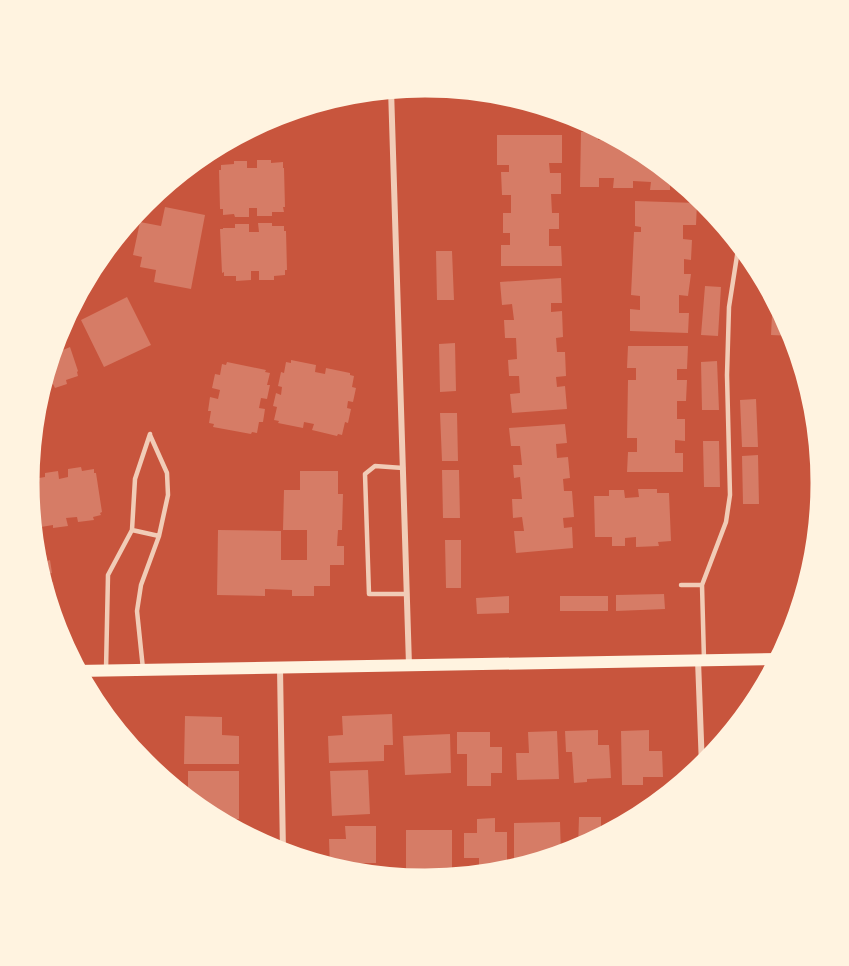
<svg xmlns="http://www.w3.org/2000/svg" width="849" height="966" font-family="'Source Sans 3',sans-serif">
  <rect width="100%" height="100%" fill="#c8553d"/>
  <path fill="#d67c66" d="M284,112l1,12h-7v2l-26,1 21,-11z
    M581,132h17v8h15v-5l33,18 32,27h-8v10h-20l1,-8 -18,-1v7h-20l1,-10h-15v9h-19z
    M497,135h65v28h-13l1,10h11v21h-10l1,19h7v16h-10v17h12l1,20h-61v-21h9v-12h-7v-20h8v-18h-9l-1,-23h8v-7h-12z
    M257,160h14v3l12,-1v6h1l1,39h-2l1,5h-12v4h-15v-8h-8v9h-14l-1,-3 -11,1v-6h-3l-1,-39h2v-5l13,-1v-3h13v7h10z
    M635,201l62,2 -1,22h-13v14l9,1 -1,20 -7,-1v15h7l-3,22 -9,-1v18h10l-1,20 -58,-2v-22l10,1v-14l-9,-1 3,-63h7v-5l-6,-1z
    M165,207l40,8 -14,74 -37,-7 2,-12 -16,-3 2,-10 -9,-2 7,-33 21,4z
    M258,223h14v3h12v5h2l1,39h-2v5l-11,1v4h-15v-9h-8v9l-15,1v-5h-12v-4l-2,1 -2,-44h3v-1h12v-4h14v8h10z
    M436,251h16l2,49h-17z
    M561,278l1,25h-11v9l11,-1 1,26 -7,1 1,14h8l1,24 -10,1 1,10 8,-1 2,23 -55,4 -2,-19 10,-1 -1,-17h-10l-1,-16 9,-1 -1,-21h-11l-1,-18h10l-2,-16 -10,1 -2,-23z
    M705,286l16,1 -3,49 -17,-1z
    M127,297l24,48 -47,22 -23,-47z
    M782,313l10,18 1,5 -22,-1 1,-20 10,1z
    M62,323l5,15 -7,2 3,10 7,-3 8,24 -1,1 1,4 -12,4 1,4 -12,4 -2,-4 -8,3 2,4 -9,3 19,-63z
    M455,343l1,48 -16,1 -1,-48z
    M628,346h60l-1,23h-10v11h10l-1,21h-9v18h8v22l-10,-1v13h8v19h-56l1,-20h9v-14h-10l1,-58h8v-12h-9z
    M291,360l25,5 -1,7 10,2 1,-6 24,5v2l4,1 -2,11 4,1 -3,14 -5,-1 -1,7 4,1 -3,14 -3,-1 -3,13 -4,-1 -1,2 -25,-6 2,-6 -10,-2 -1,6 -25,-5 1,-2 -5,-1 3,-13 -4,-1 3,-13 5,2 1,-8 -4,-1 3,-14 3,1 2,-11 5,1z
    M717,361l2,49h-17l-1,-48z
    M227,362l39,8 -1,2 5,1 -3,12h3l-3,14 -6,-1 -2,10 6,1 -2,13h-4l-2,11 -5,-1 -1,2 -38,-7 1,-3 -5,-1 2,-12h-3l2,-14 8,2 2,-9 -8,-2 3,-14 5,1 2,-11 4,1z
    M756,399l2,48h-16l-2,-47z
    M440,413h17l1,48h-16z
    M565,424l2,19 -11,1 1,14 11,-1 2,21 -7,1 1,12h8l2,26 -11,1 1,10 8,-1 1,21 -57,5 -2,-22h10l-2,-14 -9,1 -1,-19h10l-2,-22 -6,1 -1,-13h9l-2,-19h-9l-2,-18z
    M703,441h16l1,46h-16z
    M758,455l1,49h-16l-1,-48z
    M81,467l1,4 12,-2v4h2l6,39 -2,1 1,2 -8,2 1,3 -16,2 -1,-5 -11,1 2,8 -15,2v-3l-12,2 -1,-4h-2l-6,-39h2l-1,-5 12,-2v-4l13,-2 1,8 9,-2v-8z
    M442,470h17l1,48h-17z
    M300,471h38v23h5l-1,36h-4l-1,16h7v19h-14v21h-16v10h-22v-6l-27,-1v7l-48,-1 1,-65 63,1v29h26v-30h-24l1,-40h16z
    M638,489h19v4h12l2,48 -13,1 1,4 -23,1v-10l-11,1v8h-13v-9h-17l-1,-41h15v-6h15l1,8 14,-1z
    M445,540h16v48h-15z
    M40,547v2l5,-1 2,13 3,-1 2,13 -6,1 1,9 6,-1 2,13 -2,1 2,12 -6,1 -14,-49 -2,-12z
    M664,594l1,15 -49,2v-16z
    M509,596v17l-32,1 -1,-16z
    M560,596h48v15h-48z
    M392,714l1,31h-9v16l-55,2 -1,-27 15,-1 -1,-19z
    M185,716l37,1v18l17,1v28h-55z
    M598,730v15h11l2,33 -24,1v3l-13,1 -2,-31h-6l-1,-21z
    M649,730v21h13l1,26h-20v8h-21l-1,-54z
    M557,731l2,48 -42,1 -1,-27h13l-1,-21z
    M457,732h33v15h12v26h-11v13h-24v-32h-10z
    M450,734l1,39 -46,2 -2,-39z
    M368,770l2,44 -38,2 -2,-45z
    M188,771h51v48h-25l-11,-6 -15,-12z
    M579,817h22v16h8l-31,16z
    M495,818v14h12v39l-28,4v-17h-15v-25h13v-14z
    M560,822l1,33 -47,14v-46z
    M345,826h31v37h-23v8h-12l-11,-3 -1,-29h17z
    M406,830h46v40l-46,1z"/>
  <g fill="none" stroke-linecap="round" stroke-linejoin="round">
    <path stroke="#f1ccb7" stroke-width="4.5" d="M403,468l-28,-2 -10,8 4,120h38
      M132,530l27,6
      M681,585h21
      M704,660l-2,-75 24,-63 4,-27 -3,-120 2,-68 10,-64
      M143,669l-6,-58 4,-26 18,-49 9,-41 -1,-22 -17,-38
      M106,670l2,-95 24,-45 3,-51 15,-45"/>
    <path stroke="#f1ccb7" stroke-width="6" d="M391,89l18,576
      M698,660l4,107
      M280,668l3,185"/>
    <path stroke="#fff3e0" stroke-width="12" d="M76,671l703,-12"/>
  </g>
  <path d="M0 0H849V966H0ZM38 483a387 387 0 1 1 774 0a387 387 0 1 1-774 0Z" fill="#fff3e0" fill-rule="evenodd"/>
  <path fill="none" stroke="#fff3e0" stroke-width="3" d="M38 483a387 387 0 1 1 774 0a387 387 0 1 1-774 0Z"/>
</svg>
